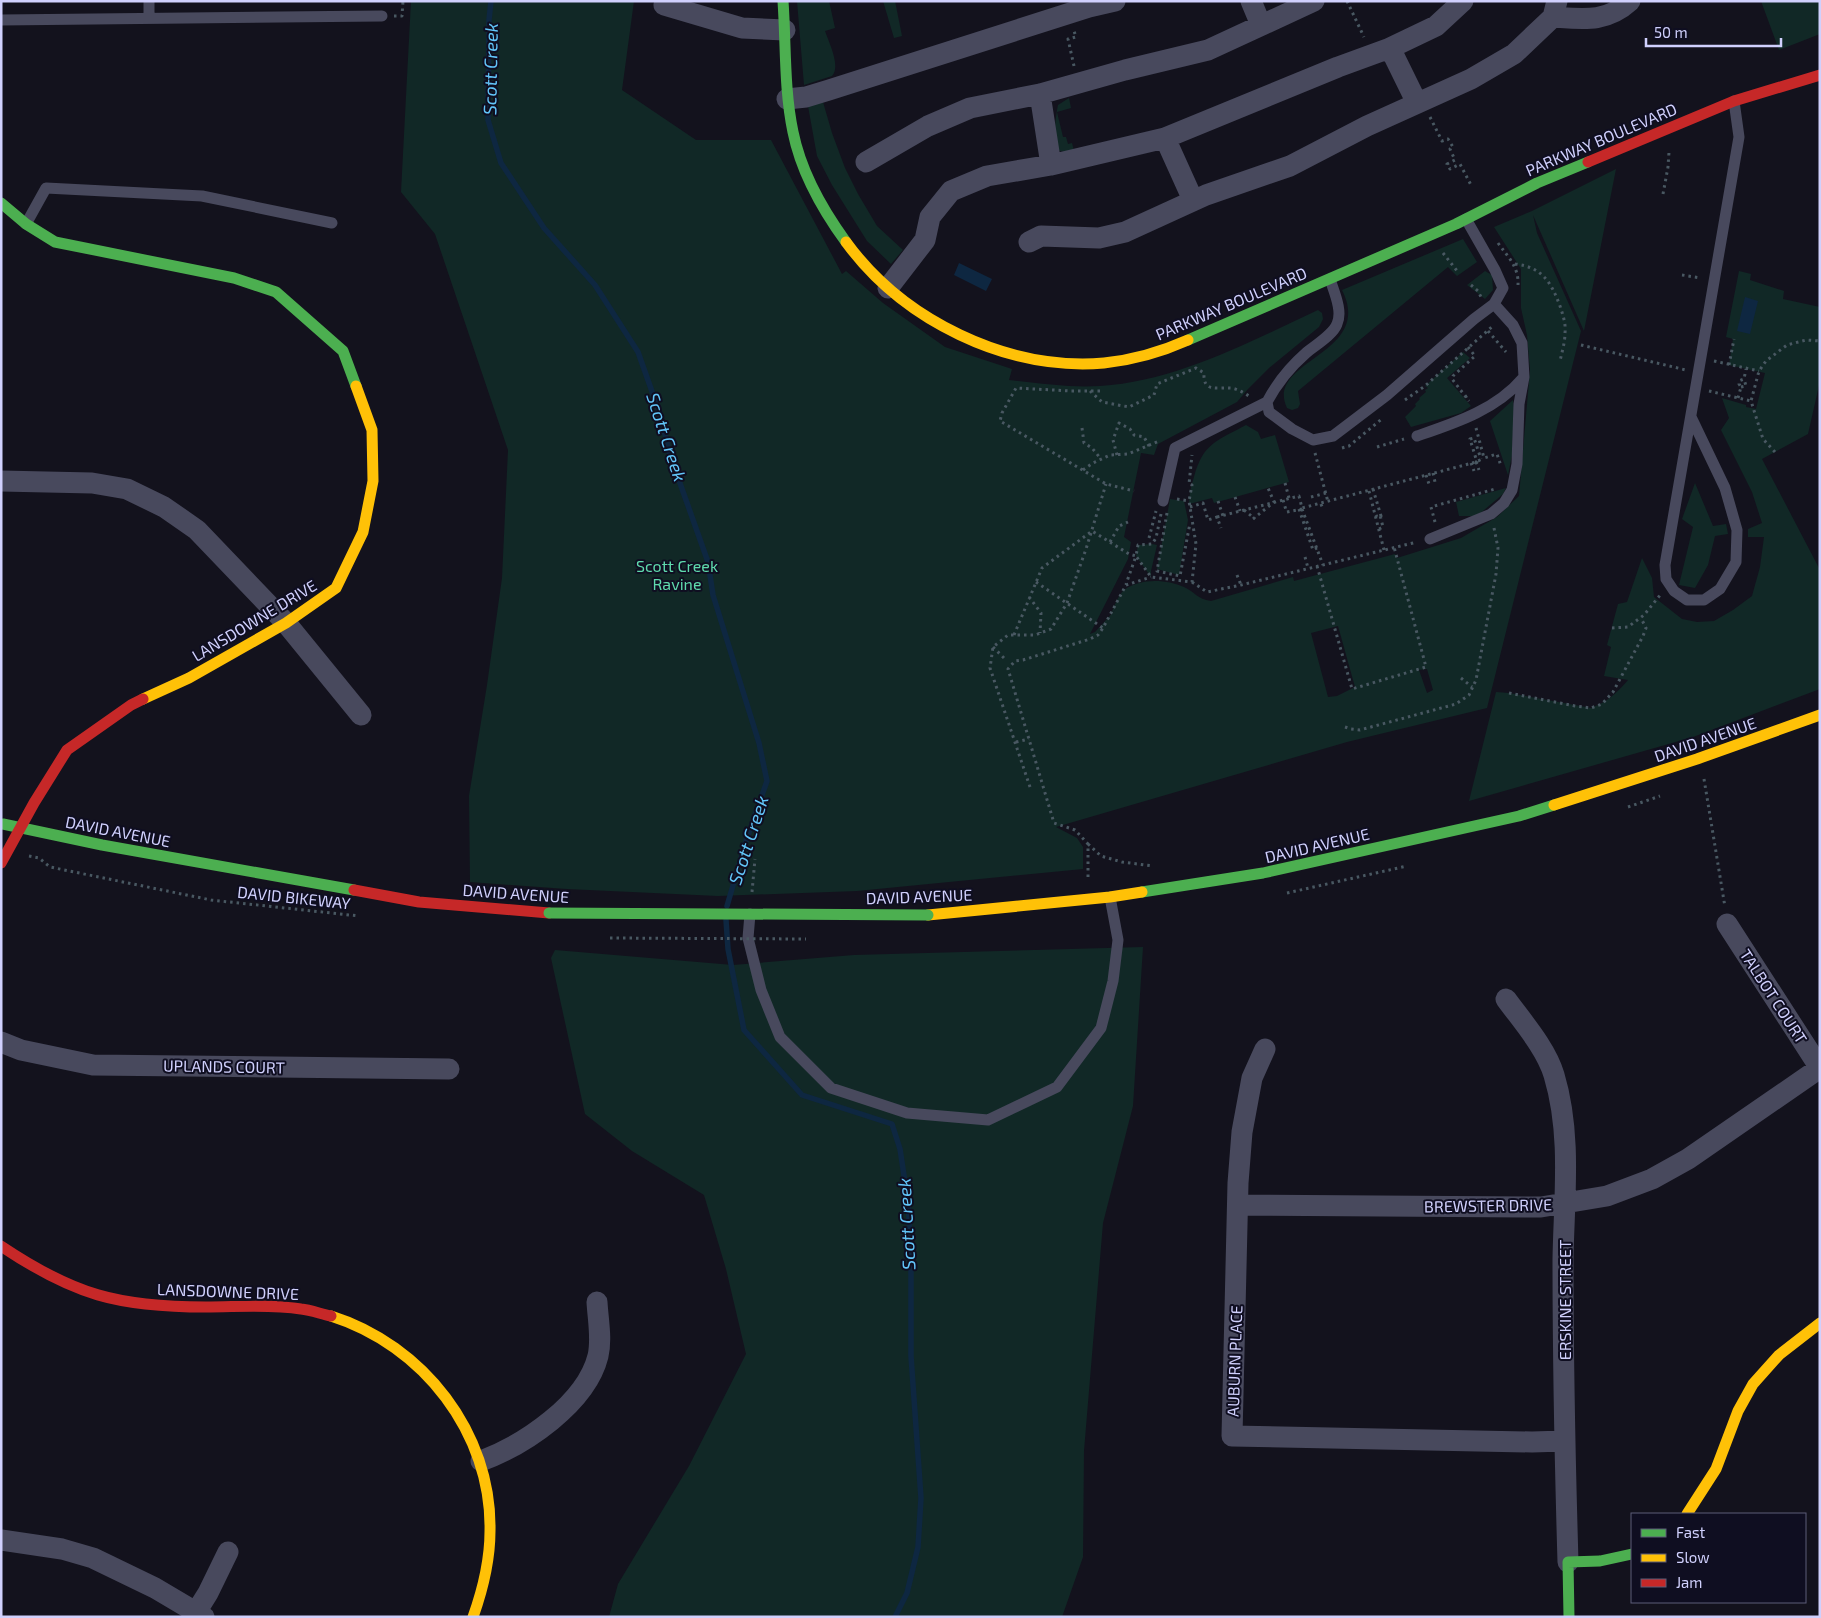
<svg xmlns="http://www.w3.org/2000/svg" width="1821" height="1618" font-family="'Exo 2',sans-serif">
  <rect width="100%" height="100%" fill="#13121d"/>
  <path fill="#112826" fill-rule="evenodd" d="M411,1h223l-12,89 74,50h75l71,134 4,-3 37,32 62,44 67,22 -3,11c31,3 61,8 91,6 77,-5 149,-44 218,-76l4,3 1,6 -4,8 -50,41 -21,21 -11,13 -79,42 -4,11 -13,-2 -17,84 7,5 -3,17 -38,75 5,-2 22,-24 -6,6c3,-7 7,-19 13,-24 16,-12 42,-11 60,-3 11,5 13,12 27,14l82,-24 1,4 101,-27 2,4 64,-20 36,-21 22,-21 11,-126 -3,-35 -6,-27v-39l-27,-42 38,-16 84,-42 -32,162 -51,-116 4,18 44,98 -94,377 -140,34 -291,85 21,11 6,9v22l-226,22 -139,5 -151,-7 -97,-7 -1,-86 18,-111 15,-107 6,-128 -73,-216 -34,-42zM1338,626l17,61 -18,9 -9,1 -17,-64zM1427,669l6,21 -6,3 -8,-23z
    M797,1h32l6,27 -10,3c4,12 16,35 7,45l-28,9z
    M883,1h12l7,35 -8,2z
    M1761,1h59v33l-41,16z
    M1069,98l2,10 -14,4 6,25h3l2,7 4,-1 2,8c-4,0 -12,2 -16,-1 -6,-6 -2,-36 0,-45z
    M823,102l9,31 13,35 13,26 19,32 26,24 -12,14 -24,-23 -35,-56 -15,-29 -9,-50z
    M1463,239l14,23 -20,14 -9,-9 -150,124 2,13 -2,4 -6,2 -5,-2c-23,-48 88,-53 55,-118z
    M1485,271l7,4 1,15 -8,9 -18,-14z
    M1739,271l12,3 -1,6 34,11 -1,8 37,8v74l-12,53 -46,25 58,111v119l-127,48 -224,64 27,-109 13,1 82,15c16,-6 26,-15 37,-28l-24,-4 7,-29 -4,-2 11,-41 9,-2 15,-44 10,20 2,19 28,22 15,3 17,-1 19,-11 19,-14 8,-29 4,-30h-16v-8l14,-6 -10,-31 -31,-62 8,-12 -7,-20 24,7v2l10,2 9,-36 -36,-8 4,-26 -7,-2z
    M1463,352l7,6 -23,20 24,28 -10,7 -50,14 -6,-10 11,-11 -1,-2 5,-5 -1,-1 7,-6 -1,-2 3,-2 -3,-2z
    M1513,400l1,8 -2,47 -4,20 -18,-54z
    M1246,425l12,7 3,7 14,-4 14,47 -75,21 -2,-5 -23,6c0,-9 2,-18 5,-27 9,-34 23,-36 52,-52z
    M1695,483l18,43 13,-2 2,10 -13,2 -7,29 -13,23 -16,-3 14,-58 -11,-8z
    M1506,488l-3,6 -26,22h-18l-3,-14z
    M1170,499l14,2 4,19 -9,55 -22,-6z
    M1152,544l5,1 -6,26v6l-15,-21 2,-11z
    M1143,947l-10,159 -30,117 -19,228 -1,106 -21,60h-453l9,-33 71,-118 57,-112 -20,-85 -22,-74 -72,-44 -47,-37 -34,-156 4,-8 178,15 121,-10z"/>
  <path fill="#0e2741" d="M959,263l33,16 -6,12 -32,-16z
    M1745,297l13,4 -8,33 -13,-3z"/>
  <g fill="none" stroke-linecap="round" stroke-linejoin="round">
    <path stroke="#0e2741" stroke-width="5.5" d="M491,1l-2,19 -1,100 13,43 43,65 51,57 43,67 22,62 10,41 38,107 5,33 46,148 8,38 -21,60 -19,65
      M726,920l2,29 16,81 58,65 90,29 8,25 8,53 3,51v103l10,142 -3,49 -11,46 -12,24"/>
    <path stroke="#495862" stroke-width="3" stroke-dasharray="2.5 4" stroke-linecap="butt" d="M1347,1l17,36
      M394,16h8l1,-15
      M1074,66l-6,-27 8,-2 -2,-6
      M1430,117l12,24 6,-2 5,8 -3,2 5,11 -8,4 3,5 10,-5 12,23
      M1663,194l5,-27 1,-15
      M1498,243c10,14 21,24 20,42
      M1443,253l15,19
      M1515,264c27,3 36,18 45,42 3,9 6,18 5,27 0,9 -3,19 -5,28
      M1682,275l19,3
      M1471,285l7,6 3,6
      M1488,331l18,21
      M1581,345l105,25
      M1468,347l7,9 -22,20 -1,3 17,22
      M1714,361l45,10
      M1729,365l5,-26
      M1741,387l5,-1 -2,-7
      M1090,391l12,11 27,5 25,-12 3,-11 39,-16 8,5c-1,20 13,14 26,15 6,0 14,5 19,8
      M1100,391h-29l-55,-3 -14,25 -2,8 106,63 28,7
      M1709,391l42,10
      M1465,397l5,-3
      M1738,398l3,-11 -2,-3v-3l5,-2 2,-10
      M1405,400l20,-14 69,-61
      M1082,428l2,15 8,5 9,11
      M1476,428l8,30 13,-4 4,12
      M1377,447l27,-8
      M1342,448l7,-2 34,-28
      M1775,452l-12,-13 -12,-38 8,-30 7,-10 21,-16 19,-5 14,1
      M1315,453l13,49
      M1117,455l-4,-15 6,-17 11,6 4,6 10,2 5,9
      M1475,462h2l-7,-23 4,-1 7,21
      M1476,462l3,8
      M1471,463l3,8
      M1083,470l10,-7 17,-8 18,-1 31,-13
      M1433,473l2,9
      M1426,475l3,9
      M1285,483l4,15
      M1373,489l8,27 -4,1 -1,-2
      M1369,491l15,59
      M1235,497l5,14
      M1311,497l15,-4
      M1177,499l12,2
      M1283,500l3,10
      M1218,501l5,15
      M1321,504l2,5
      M1190,507l13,-4 5,17 9,-3 4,11
      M1299,509l14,41 4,-2
      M1302,509l21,56
      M1244,510l11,9
      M1287,512l15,-3
      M1167,513l-10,58 23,5 10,-53
      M1161,514l-5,24 -4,6 -14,1 -2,11 15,21 41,5 4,-38 -7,-43 3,-16 -3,-1 3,-29
      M1217,517l82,-21 3,12 174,-46 8,-4
      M1253,519l21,-17 -6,-14
      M1435,522l-4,-15 64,-18
      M1379,529l4,-2 -3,-12
      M1149,538l7,-27
      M1110,542l9,-16 9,-4
      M1305,557l3,11
      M1317,566l35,123 74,-22 -32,-120
      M1237,575l4,10
      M1036,582l67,46
      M1192,582l15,10 34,-7 176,-43
      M1029,597l12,16 -1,20
      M1612,628l16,-1 16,-12 17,-21
      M1014,635l28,-67 50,-37 37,23 7,2 -10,28
      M993,647l12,12
      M1461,678l11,9
      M1509,693l66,13 16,2 11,-4 11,-12 30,-56 3,-8 -5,-10
      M1345,727l6,2 9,1 96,-26 13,-9 7,-15 20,-106 2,-26 -4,-20
      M1016,742l13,-3
      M1704,779l21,128
      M1030,787l-40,-119 3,-21 15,-12h27l16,-6 16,-26 19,-54 20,-65
      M1628,807l32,-11
      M1088,844l13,12 21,6 31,4
      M29,856l10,2 11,9 161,33 148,16
      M1088,877v-33l-13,-14 -21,-7 -46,-154 7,-8 8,-1 67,-21 8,-4 5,-7 23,-43 25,-8
      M752,892l3,-33
      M1287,893l120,-27"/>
    <path stroke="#48495d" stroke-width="11" d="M149,1v17
      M1,20l381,-4
      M26,224l20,-36 156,8 130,27
      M1330,279c4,13 13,32 7,45 -4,11 -23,22 -31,29 -16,14 -29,30 -39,49l2,10 23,17 21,11 20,-4 54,-41 87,-76 20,-15 9,-16 -8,-18 -29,-51
      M1691,417l34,71 12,42 -1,32 -16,27 -16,11h-17l-13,-9 -8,-12 -1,-14 74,-428 -5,-36
      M1417,436c38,-13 79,-26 106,-58
      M1163,501l12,-53 92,-46
      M1430,539l61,-25 13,-11 8,-13 5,-26 2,-60 5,-27 -2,-34 -9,-18 -19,-21
      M750,914l-2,24 13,52 19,47 51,51 76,25 81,7 69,-33 44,-59 12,-47 5,-41 -8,-43"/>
    <path stroke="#48495d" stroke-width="21" d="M1251,1l10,24
      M664,5l78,23 43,2
      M1553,17c30,2 53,6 77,-16
      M1390,48l27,55
      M1040,94l11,71
      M787,99l19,-2 23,-7 260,-83 26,-6
      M1165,138l28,62
      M866,162l62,-36 42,-18 70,-14 85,-24 83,-20 106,-49
      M1029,242l12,-6 58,2 26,-6 81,-37 84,-29 77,-40 104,-47 43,-25 39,-37 4,-16
      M888,288l37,-48 5,-23 21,-26 36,-15 64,-11 114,-27 173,-71 52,-19 46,-22 27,-25
      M1,481l91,2 35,6 37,18 33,23 89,93 75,92
      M1506,999c16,22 40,49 48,76 18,60 10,123 9,184 0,101 2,202 5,303
      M1,1042l20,8 72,15 356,4
      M1265,1049l-13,29 -10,54 -4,51 -6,253 300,6 32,-1
      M1238,1205l303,2 66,-11 45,-17 36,-20 132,-91 -93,-144
      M481,1461c43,-16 105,-57 117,-105 4,-17 0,-36 -1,-54
      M1,1540l61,9 31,9 62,30 49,29
      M193,1617l15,-24 20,-41"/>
    <path stroke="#4caf50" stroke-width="11" d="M783,1c3,43 1,88 10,131 8,40 29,77 53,110
      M1,203l25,21 29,18 179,36 42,14 67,59 13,35
      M1188,340l268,-116 81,-41 51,-21
      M3,824l99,21 252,45
      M1142,892l121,-19 256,-57 35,-11
      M1569,1617l-1,-55 32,-1 32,-7"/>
    <path stroke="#ffc107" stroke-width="11" d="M846,242c57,78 160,129 258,121 29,-3 57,-11 84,-23
      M143,699l46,-21 97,-55 50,-35 27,-56 10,-51 -1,-51 -16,-44
      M1554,805l143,-46 123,-44
      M928,915l182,-18 32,-5
      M331,1316c92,29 161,117 159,215 0,30 -7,58 -17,86
      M1687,1514l29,-45 22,-58 15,-27 26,-29 41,-32"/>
    <path stroke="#c62828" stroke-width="11" d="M1588,162l146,-61 86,-26
      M1,863l33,-60 33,-53 64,-45 12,-6
      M354,890l65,12 130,11
      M1,1246c73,49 117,61 205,61 31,0 64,-3 95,2 10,1 20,5 30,7"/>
    <path stroke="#495862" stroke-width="3" stroke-dasharray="2.5 4" stroke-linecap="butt" d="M610,938l196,1"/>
    <path stroke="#4caf50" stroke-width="11" d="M549,913l379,2"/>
  </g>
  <g text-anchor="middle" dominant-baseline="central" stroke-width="4" stroke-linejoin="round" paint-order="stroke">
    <g font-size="16" fill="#d0d0fd" stroke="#0f0e21">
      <text transform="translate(1601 139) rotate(-23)">PARKWAY BOULEVARD</text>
      <text transform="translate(1231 303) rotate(-23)">PARKWAY BOULEVARD</text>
      <text transform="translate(254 620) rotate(-31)">LANSDOWNE DRIVE</text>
      <text transform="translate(1705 739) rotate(-19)">DAVID AVENUE</text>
      <text transform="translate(118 831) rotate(11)">DAVID AVENUE</text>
      <text transform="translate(1317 845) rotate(-13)">DAVID AVENUE</text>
      <text transform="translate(516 893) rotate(4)">DAVID AVENUE</text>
      <text transform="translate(919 896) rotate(-2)">DAVID AVENUE</text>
      <text transform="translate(294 897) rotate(6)">DAVID BIKEWAY</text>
      <text transform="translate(1774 996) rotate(57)">TALBOT COURT</text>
      <text transform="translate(224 1066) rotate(1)">UPLANDS COURT</text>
      <text transform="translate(1488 1205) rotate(-1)">BREWSTER DRIVE</text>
      <text transform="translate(228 1291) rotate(2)">LANSDOWNE DRIVE</text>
      <text transform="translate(1564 1300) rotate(-90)">ERSKINE STREET</text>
      <text transform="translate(1234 1361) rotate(-88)">AUBURN PLACE</text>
    </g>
    <g font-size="16" fill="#5fdaad" stroke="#0f0e21">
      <text x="677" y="565">Scott Creek<tspan x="677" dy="18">Ravine</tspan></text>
    </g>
    <g font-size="18" font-style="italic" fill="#62c5f9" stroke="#0f0e21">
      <text transform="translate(490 69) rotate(-89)">Scott Creek</text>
      <text transform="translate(667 437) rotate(72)">Scott Creek</text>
      <text transform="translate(748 840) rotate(-72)">Scott Creek</text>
      <text transform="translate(906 1224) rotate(-93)">Scott Creek</text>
    </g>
  </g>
  <rect width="1821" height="1618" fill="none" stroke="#d0d0fd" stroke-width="5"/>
  <rect x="1631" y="1513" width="175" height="90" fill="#0f0e21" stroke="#5c5c79"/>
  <rect x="1641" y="1529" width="25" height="8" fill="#4caf50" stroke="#5c5c79"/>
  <text x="1676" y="1538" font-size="15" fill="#d0d0fd">Fast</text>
  <rect x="1641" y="1554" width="25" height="8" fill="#ffc107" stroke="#5c5c79"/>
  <text x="1676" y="1563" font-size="15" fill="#d0d0fd">Slow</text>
  <rect x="1641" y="1579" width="25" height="8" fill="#c62828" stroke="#5c5c79"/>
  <text x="1676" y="1588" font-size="15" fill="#d0d0fd">Jam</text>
  <path d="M1646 38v8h135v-8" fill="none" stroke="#d0d0fd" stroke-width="2.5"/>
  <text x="1654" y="38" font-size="15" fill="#d0d0fd" stroke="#0f0e21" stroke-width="4" paint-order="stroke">50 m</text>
</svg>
